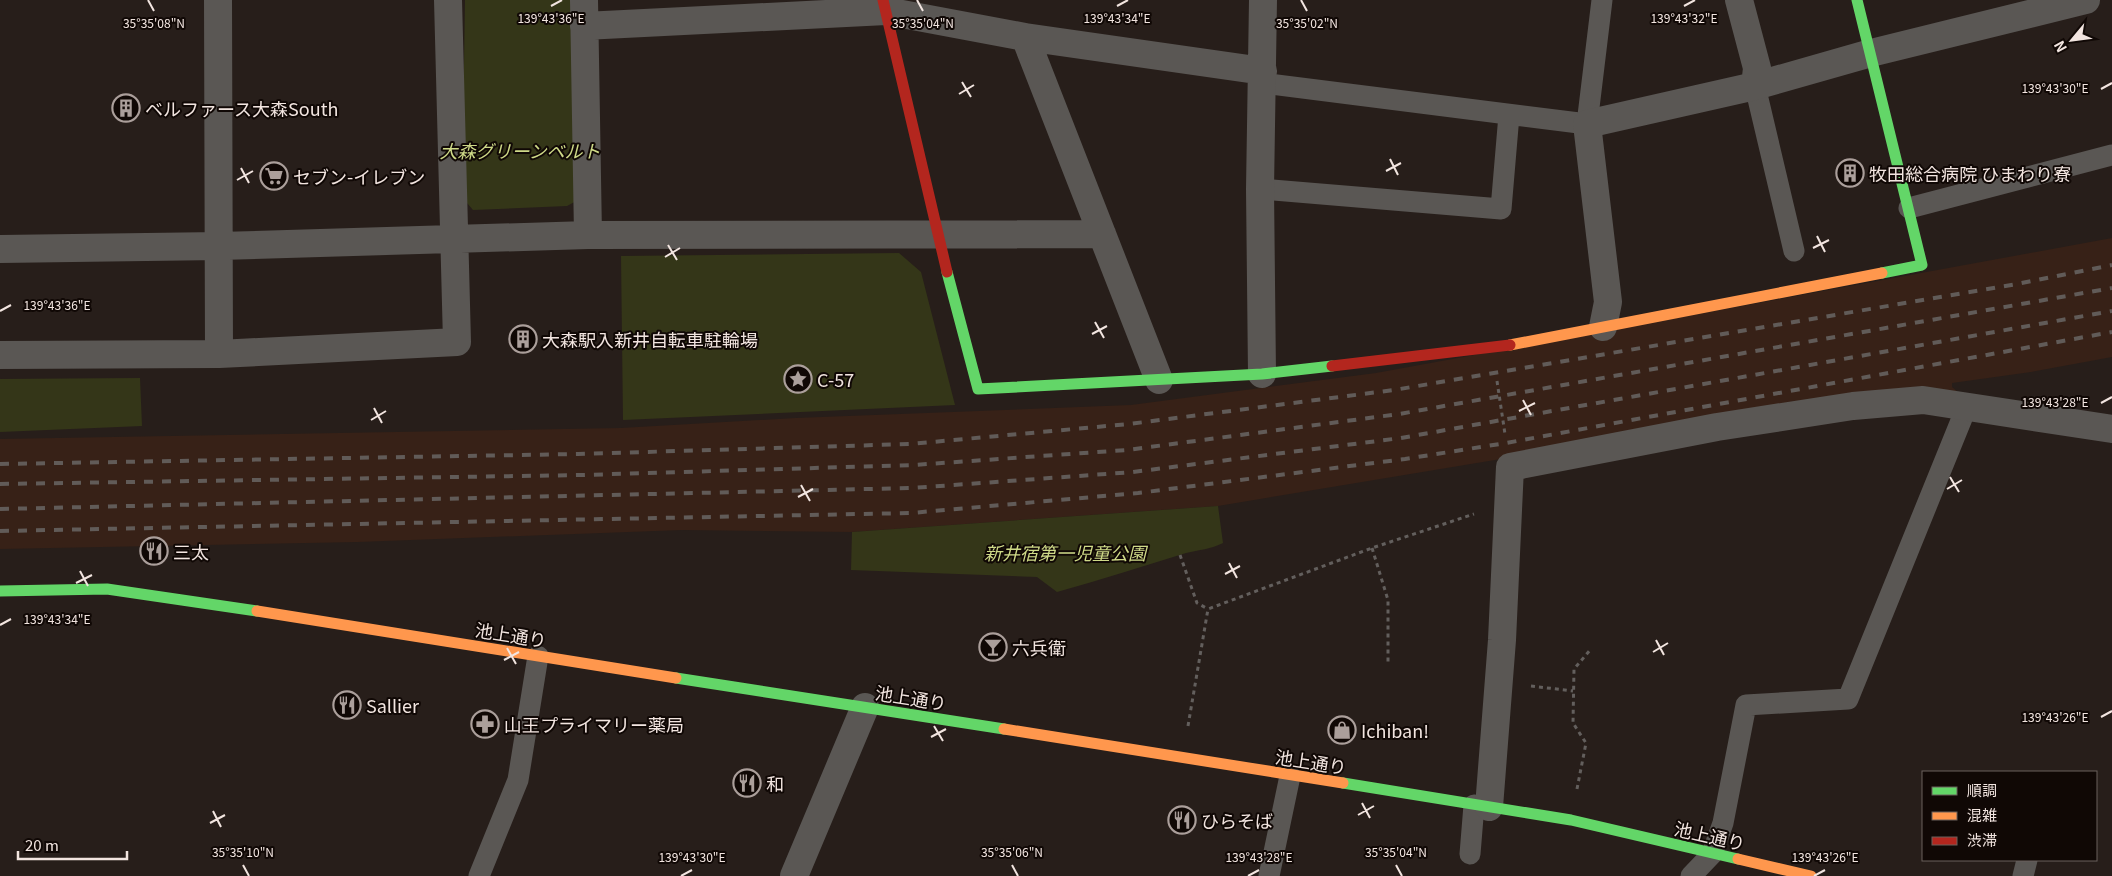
<svg xmlns="http://www.w3.org/2000/svg" width="2112" height="876" font-family="Georgia,'Noto Sans JP',serif">
  <rect width="100%" height="100%" fill="#271e1a"/>
  <path fill="#372117" d="M2112,238v119l-81,15 -79,11v4l12,10 -451,60 -295,49 -366,26 -170,-2 -324,12 -358,7v-110l621,-11 175,-10 335,-13 245,-32z"/>
  <path fill="#343618" d="M465,0h106l9,199 -13,7 -94,4 -11,-13z
    M899,253l22,19 34,133 -332,15 -2,-164z
    M140,378l2,48 -142,6v-53z
    M1218,506l5,37c-12,6 -24,7 -37,10 -43,13 -86,27 -129,39l-20,-15 -186,-7 1,-38z"/>
  <g fill="none" stroke-linecap="round" stroke-linejoin="round">
    <path stroke="#635f5d" stroke-width="3" stroke-dasharray="4 4" stroke-linecap="butt" d="M1497,381l8,53
      M1372,548l16,52v65
      M1180,555l17,48 11,6
      M1531,686l42,5
      M1188,726l20,-117 164,-61 102,-34
      M1577,789l9,-46 -13,-20 1,-54 17,-20"/>
    <path stroke="#5a5754" stroke-width="21" d="M1262,83l325,41 15,-124
      M1755,86l39,165
      M1260,189l241,20 8,-94
      M1909,208l203,-53
      M1470,854l4,-49
      M479,876l39,-96 20,-124
      M1269,876l21,-100
      M1691,876l21,-22 11,-31 23,-118 102,-6 119,-293
      M2023,876l4,-16"/>
    <path stroke="#5a5754" stroke-width="28" d="M218,0l1,354
      M584,0l4,235
      M1739,0l18,68 -2,18
      M584,26l302,-15 139,26 238,34
      M1025,37l134,343
      M0,249l219,-3 369,-11 514,-1
      M1603,327l5,-25 -21,-178 168,-38 116,-33 215,-53
      M0,355l219,-1 238,-12 -9,-342
      M1262,374l-2,-185 3,-189
      M1489,807l13,-167 8,-173 207,-40 136,-21 70,-6 189,29
      M794,876l71,-169"/>
    <path stroke="#63d668" stroke-width="11" d="M1857,0l65,265 -40,8
      M947,272l31,117 284,-15 70,-8
      M0,591l107,-2 150,22
      M676,678l328,51
      M1343,783l228,37 167,39"/>
    <path stroke="#ff974d" stroke-width="11" d="M1510,345l372,-72
      M257,611l419,67
      M1004,729l339,54
      M1738,859l73,17"/>
    <path stroke="#b3261e" stroke-width="11" d="M883,0l64,272
      M1332,366l178,-21"/>
    <path stroke="#615b58" stroke-width="4" stroke-dasharray="9 9" stroke-linecap="butt" d="M0,464l578,-10 332,-10 219,-20 265,-34 623,-106 95,-19
      M0,484l583,-9 330,-10 214,-15 272,-36 713,-126
      M0,509l912,-21 221,-16 268,-34 711,-127
      M0,531l911,-18 227,-20 267,-34 101,-16 606,-111"/>
  </g>
  <path fill="none" stroke="#f2e5e0" stroke-width="2" d="M148,0l6,11M917,0l6,11M1301,0l6,11M551,6l11,-6M1117,6l11,-6M1684,6l11,-6M962,82l9,15M2101,89l11,-6M959,94l15,-9M1390,159l8,16M241,168l8,15M1386,171l15,-8M237,180l16,-9M1817,236l8,16M668,245l9,15M1813,248l16,-8M665,257l15,-9M0,311l11,-6M1095,322l9,16M1092,334l15,-8M1523,400l8,15M2101,403l11,-6M374,408l8,15M1519,411l16,-8M371,420l15,-9M1950,477l9,15M801,485l9,16M1947,489l15,-9M798,497l15,-8M1229,563l8,15M80,571l8,15M1225,574l15,-8M76,583l16,-8M0,625l11,-6M1656,640l8,15M507,648l9,16M1653,652l15,-9M504,660l15,-8M2101,717l11,-6M934,726l9,15M931,737l15,-8M1362,803l8,15M213,811l8,16M1358,815l16,-9M210,823l15,-8M243,865l6,11M1012,865l6,11M1396,865l6,11M681,876l11,-6M1248,876l11,-6M1814,876l11,-6"/>
  <defs>
    <g id="building-ring" transform="scale(1.4375)"><circle r="9.5" fill="#100805" stroke="#ab9f9b" stroke-width="1.5"/><path d="M-4-6H4V6H1V3H-1V6H-4ZM-2.5-4.3h1.7v1.8h-1.7ZM.8-4.3h1.7v1.8H.8ZM-2.5-1h1.7V.8h-1.7ZM.8-1h1.7V.8H.8Z" fill="#ab9f9b"/></g>
    <g id="supermarket-ring" transform="scale(1.4375)"><circle r="9.5" fill="#100805" stroke="#ab9f9b" stroke-width="1.5"/><path d="M-6-5.5h2.5l.6 2H6L4.5 2H-2.5L-4.4-4H-6ZM-1.5 3.2a1.3 1.3 0 1 0 .1 0ZM3 3.2a1.3 1.3 0 1 0 .1 0Z" fill="#ab9f9b"/></g>
    <g id="sight-ring" transform="scale(1.4375)"><circle r="9.5" fill="#100805" stroke="#ab9f9b" stroke-width="1.5"/><path d="M0-6L1.8-2.2L6-1.7L2.9 1.2L3.7 5.4L0 3.3L-3.7 5.4L-2.9 1.2L-6-1.7L-1.8-2.2Z" fill="#ab9f9b"/></g>
    <g id="restaurant-ring" transform="scale(1.4375)"><circle r="9.5" fill="#100805" stroke="#ab9f9b" stroke-width="1.5"/><path d="M-5-6h1v4h1v-4h1v4h1v-4h1v5L-1.5 .5V6h-2V.5L-5-1ZM5-6V6H3V1.5H1.5Q1.5-4 5-6Z" fill="#ab9f9b"/></g>
    <g id="bar-ring" transform="scale(1.4375)"><circle r="9.5" fill="#100805" stroke="#ab9f9b" stroke-width="1.5"/><path d="M-6-5H6L.8 .8V4.5H3.5V6h-7V4.5H-.8V.8Z" fill="#ab9f9b"/></g>
    <g id="pharmacy-ring" transform="scale(1.4375)"><circle r="9.5" fill="#100805" stroke="#ab9f9b" stroke-width="1.5"/><path d="M-2-6h4v4h4v4h-4v4h-4v-4h-4v-4h4Z" fill="#ab9f9b"/></g>
    <g id="shop-ring" transform="scale(1.4375)"><circle r="9.5" fill="#100805" stroke="#ab9f9b" stroke-width="1.5"/><path d="M-5-2.5h2.3a2.7 3.5 0 0 1 5.4 0H5L5.5 6h-11ZM-1.5-2.5h3a1.5 2.3 0 0 0-3 0Z" fill="#ab9f9b"/></g>
  </defs>
  <g fill-rule="evenodd">
    <use href="#building-ring" x="126" y="108"/>
    <use href="#building-ring" x="1850" y="173"/>
    <use href="#supermarket-ring" x="274" y="176"/>
    <use href="#building-ring" x="523" y="339"/>
    <use href="#sight-ring" x="798" y="379"/>
    <use href="#restaurant-ring" x="154" y="551"/>
    <use href="#bar-ring" x="993" y="647"/>
    <use href="#restaurant-ring" x="347" y="705"/>
    <use href="#pharmacy-ring" x="485" y="724"/>
    <use href="#shop-ring" x="1342" y="730"/>
    <use href="#restaurant-ring" x="747" y="783"/>
    <use href="#restaurant-ring" x="1182" y="820"/>
  </g>
  <g text-anchor="middle" dominant-baseline="central" stroke-width="4" stroke-linejoin="round" paint-order="stroke">
    <g font-size="18" fill="#f2e5e0" stroke="#100805" text-anchor="start">
      <text x="145" y="108">ベルファース大森South</text>
      <text x="1869" y="173">牧田総合病院 ひまわり寮</text>
      <text x="293" y="176">セブン-イレブン</text>
      <text x="542" y="339">大森駅入新井自転車駐輪場</text>
      <text x="817" y="379">C-57</text>
      <text x="173" y="551">三太</text>
      <text x="1012" y="647">六兵衛</text>
      <text x="366" y="705">Sallier</text>
      <text x="504" y="724">山王プライマリー薬局</text>
      <text x="1361" y="730">Ichiban!</text>
      <text x="766" y="783">和</text>
      <text x="1201" y="820">ひらそば</text>
    </g>
    <g font-size="18" font-style="italic" fill="#cfda88" stroke="#100805">
      <text x="520" y="150">大森グリーンベルト</text>
      <text x="1065" y="552">新井宿第一児童公園</text>
    </g>
    <g font-size="18" fill="#f2e5e0" stroke="#100805">
      <text transform="translate(511 634) rotate(9)">池上通り</text>
      <text transform="translate(911 697) rotate(9)">池上通り</text>
      <text transform="translate(1311 761) rotate(9)">池上通り</text>
      <text transform="translate(1710 835) rotate(13)">池上通り</text>
    </g>
  </g>
  <g font-size="12" text-anchor="middle" fill="#f2e5e0" stroke="#100805" stroke-width="4" stroke-linejoin="round" paint-order="stroke">
    <text x="1117" y="23">139°43'34"E</text>
    <text x="551" y="23">139°43'36"E</text>
    <text x="1684" y="23">139°43'32"E</text>
    <text x="154" y="28">35°35'08"N</text>
    <text x="923" y="28">35°35'04"N</text>
    <text x="1307" y="28">35°35'02"N</text>
    <text x="2055" y="93">139°43'30"E</text>
    <text x="57" y="310">139°43'36"E</text>
    <text x="2055" y="407">139°43'28"E</text>
    <text x="57" y="624">139°43'34"E</text>
    <text x="2055" y="722">139°43'26"E</text>
    <text x="243" y="857">35°35'10"N</text>
    <text x="1012" y="857">35°35'06"N</text>
    <text x="1396" y="857">35°35'04"N</text>
    <text x="692" y="862">139°43'30"E</text>
    <text x="1259" y="862">139°43'28"E</text>
    <text x="1825" y="862">139°43'26"E</text>
  </g>
  <rect x="1922" y="771" width="175" height="90" fill="#100805" stroke="#6a605d"/>
  <rect x="1932" y="787" width="25" height="8" fill="#63d668" stroke="#6a605d"/>
  <text x="1967" y="796" font-size="15" fill="#f2e5e0">順調</text>
  <rect x="1932" y="812" width="25" height="8" fill="#ff974d" stroke="#6a605d"/>
  <text x="1967" y="821" font-size="15" fill="#f2e5e0">混雑</text>
  <rect x="1932" y="837" width="25" height="8" fill="#b3261e" stroke="#6a605d"/>
  <text x="1967" y="846" font-size="15" fill="#f2e5e0">渋滞</text>
  <g transform="translate(2072 40) rotate(241)" stroke="#100805" stroke-width="4" paint-order="stroke">
  <path d="M0-4L9 19L0 12L-9 19Z" fill="#f2e5e0"/>
  <text y="-8" font-size="14" font-weight="bold" text-anchor="middle" fill="#f2e5e0">N</text>
  </g>
  <path d="M18 851v8h109v-8" fill="none" stroke="#f2e5e0" stroke-width="2.5"/>
  <text x="25" y="851" font-size="15" fill="#f2e5e0" stroke="#100805" stroke-width="4" paint-order="stroke">20 m</text>
</svg>
